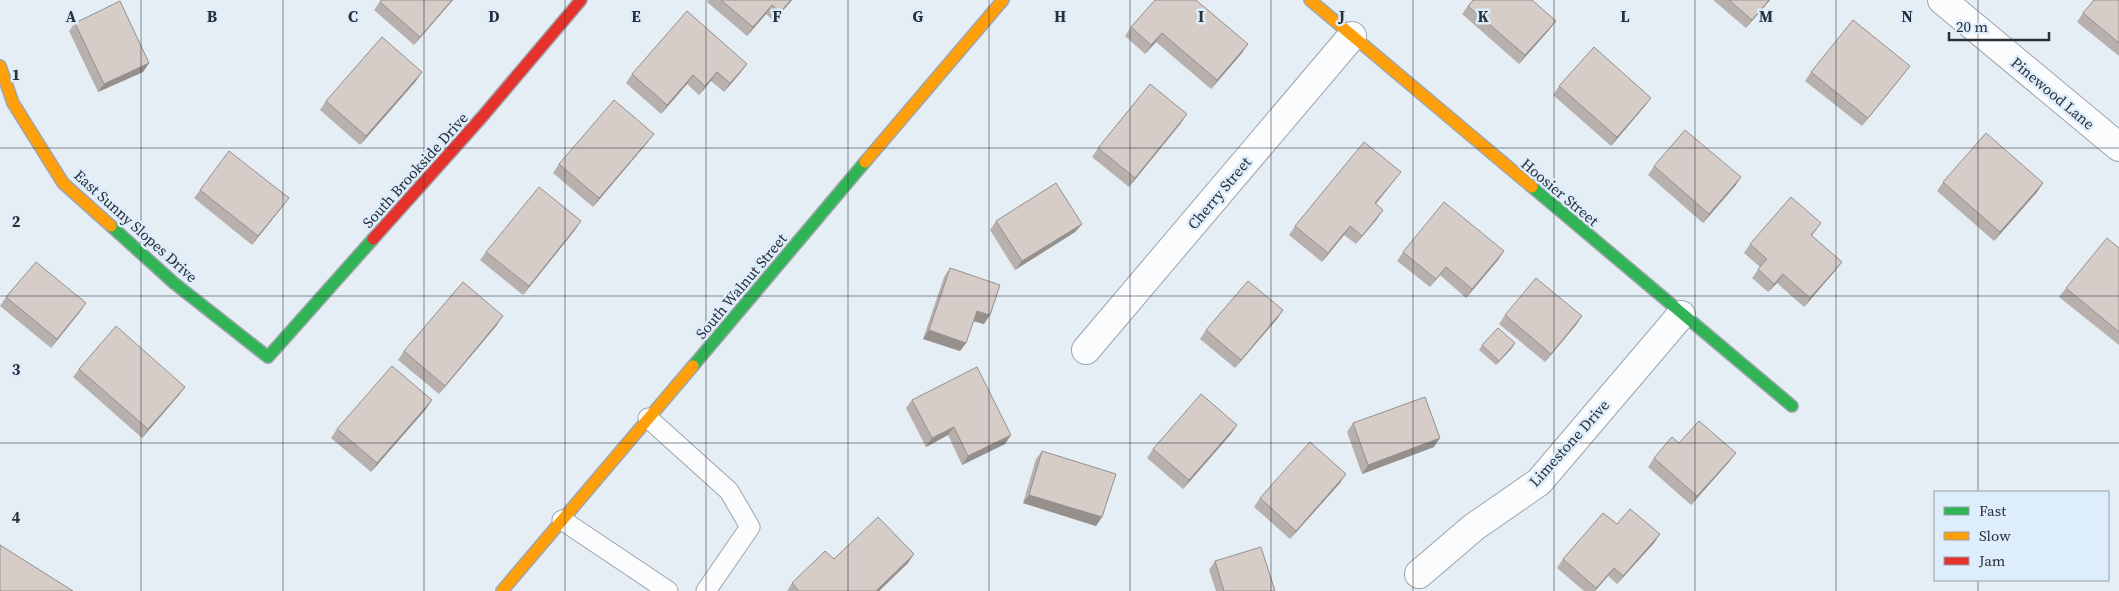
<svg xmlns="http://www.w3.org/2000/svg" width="2119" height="591" font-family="'Source Serif 4',serif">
  <rect width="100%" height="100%" fill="#e5edf5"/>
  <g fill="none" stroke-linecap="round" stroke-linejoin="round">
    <g stroke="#9ea5ac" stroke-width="21">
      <path id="lane" d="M648,418l81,73 21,36 -44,64
        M562,520l106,71"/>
    </g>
    <g stroke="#9ea5ac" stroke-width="30">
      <path id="street" d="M1942,0l177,147
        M1086,350l266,-314
        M1419,574l55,-47 65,-45 142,-167"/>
    </g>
    <g stroke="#9ea5ac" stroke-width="14">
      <path id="fast" d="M1532,187l260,219
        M111,226l63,57 94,74 105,-118
        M693,366l172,-204"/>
    </g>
    <g stroke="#9ea5ac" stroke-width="14">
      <path id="slow" d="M1310,0l222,187
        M0,66l13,37 50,80 48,43
        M865,162l138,-162
        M502,591l191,-225"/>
    </g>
    <g stroke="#9ea5ac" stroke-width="14">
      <path id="jam" d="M373,239l109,-122 99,-117"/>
    </g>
    <use href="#lane" stroke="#fbfcfe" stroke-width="19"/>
    <use href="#street" stroke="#fbfcfe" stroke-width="28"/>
    <use href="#fast" stroke="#30b455" stroke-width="11"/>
    <use href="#slow" stroke="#ff9f0a" stroke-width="11"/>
    <use href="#jam" stroke="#e5322d" stroke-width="11"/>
  </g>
  <path fill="#b8b0ac" d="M381,0h72l-39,45 -40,-35z
    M708,0h84l-18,21 -8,-7 -19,22 -40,-34z
    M1155,0l87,53 -31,36 -55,-47 -11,12 -20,-18 6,-9z
    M1713,0h57l-24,28z
    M2119,0v56l-42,-34 6,-9z
    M1468,6l88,15 -7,9 -30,34 -57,-50z
    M75,23l74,40 -6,9 -45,20 -29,-61z
    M747,64l-6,8 -17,20 -13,-11 -12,14 -12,-11 -26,30 -35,-31 6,-9z
    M1811,72l93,2 -42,52 -57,-45z
    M416,81l-56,64 -40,-35 6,-9z
    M1559,86l86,20 -34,40 -58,-51z
    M1181,123l-52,64 -37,-30 6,-9z
    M647,143l-54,64 -40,-34 6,-9z
    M1654,166l87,11 -6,9 -32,37 -55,-48z
    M1401,172l-25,32 1,15 -21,25 -12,-9 -22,27 -33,-27 6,-9z
    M1943,182l100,1 -6,9 -43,49 -57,-50z
    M200,190l83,16 -31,39 -58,-47z
    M996,221l86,3 -7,8 -60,38 -25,-40z
    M1821,223l-9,13 30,26 -7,9 -31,36 -27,-24 -9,9 -16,-14 8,-11 -16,-14 6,-9z
    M575,230l-52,65 -43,-35 6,-8z
    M2119,248v97l-60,-48 7,-9z
    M1504,251l-6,9 -32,38 -26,-23 -10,12 -33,-26 6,-9z
    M950,268l34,56 -11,-3 -7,22 -6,8 -37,-12 21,-62z
    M6,297l80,6 -35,45 -51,-42z
    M1283,310l-6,9 -42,49 -35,-29 6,-9z
    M1505,315l77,1 -6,9 -31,37 -46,-38z
    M497,325l-58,69 -41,-34 6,-9z
    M1482,345l30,3 -16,17 -17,-15z
    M79,369l106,18 -6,8 -37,43 -69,-61z
    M432,400l-6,9 -55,63 -40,-34 6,-9z
    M912,400l99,35 -6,9 -43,21 -14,-30 -22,12 -20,-39z
    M1353,423l81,24 -72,27 -15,-42z
    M1237,425l-6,9 -48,55 -36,-31 6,-9z
    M1679,443l57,10 -7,9 -38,43 -43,-38 6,-9z
    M1042,451l60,66 -6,9 -73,-23 13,-44z
    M1340,483l-50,56 -36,-32 6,-9z
    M1617,524l43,10 -6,9 -37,41 -9,-8 -13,15h-11l-27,-23 6,-9z
    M834,559l74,4 -29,28h-92l5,-8z
    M1215,561l60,30h-59l-7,-21z"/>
  <path fill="#96908c" d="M452,0h1l-39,45 6,-8z
    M791,0h1l-18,21 6,-9z
    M1769,0h1l-24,28 6,-8z
    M772,5l-6,9 -19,22 6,-9z
    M1556,21l-7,9 -30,34 6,-9z
    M1162,33l-6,9 -11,12 6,-9z
    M1248,44l-6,9 -31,36 6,-9z
    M149,63l-6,9 -45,20 6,-8z
    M747,64l-6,8 -17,20 6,-9z
    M1910,66l-6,8 -42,52 6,-8z
    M422,72l-6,9 -56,64 6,-9z
    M717,72l-6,9 -12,14 6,-9z
    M693,75l-6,9 -26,30 6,-9z
    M1651,98l-6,8 -34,40 6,-9z
    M1187,114l-6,9 -52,64 6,-9z
    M654,134l-7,9 -54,64 6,-9z
    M1401,172l-7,9 -25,31 6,-9z
    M1741,177l-6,9 -32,37 6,-9z
    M2043,183l-6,9 -43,49 6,-9z
    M289,198l-6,8 -31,39 6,-9z
    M1383,210l-6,9 -21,25 6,-8z
    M581,221l-6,9 -52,65 6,-9z
    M1082,224l-7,8 -60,38 7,-9z
    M1350,226l-6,9 -22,27 6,-9z
    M1504,251l-6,9 -32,38 6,-9z
    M1842,262l-7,9 -31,36 6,-9z
    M1446,267l-6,8 -10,12 6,-8z
    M1783,274l-6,9 -9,9 6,-8z
    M86,303l-6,9 -29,36 6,-9z
    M1283,310l-6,9 -42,49 6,-8z
    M977,311l13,4 -6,9 -14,-4z
    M503,316l-6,9 -58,69 6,-8z
    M1582,316l-6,9 -31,37 6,-8z
    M929,330l37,13 -6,8 -37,-12z
    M1515,343l-3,5 -16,17 3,-4z
    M185,387l-6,8 -37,43 6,-9z
    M432,400l-6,9 -55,63 6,-9z
    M1237,425l-6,9 -48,55 6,-9z
    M954,427l-6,8 -22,12 6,-9z
    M1011,435l-6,9 -43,21 6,-9z
    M1440,438l-6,9 -72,27 6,-9z
    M1736,453l-7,9 -38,43 6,-9z
    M1346,474l-6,9 -50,56 6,-8z
    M1029,495l73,22 -6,9 -73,-23z
    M1660,534l-6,9 -37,41 6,-8z
    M914,554l-6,9 -29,28h-3z
    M1614,568l-6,8 -13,15h-1z"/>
  <path fill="#d6cdc8" stroke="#96908c" d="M381,0h71l-32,37 -40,-35z
    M721,0h70l-11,12 -8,-7 -19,22z
    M1155,0h41l52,44 -31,36 -55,-47 -11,12 -20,-18z
    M1473,0h59l24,21 -31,34 -57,-49z
    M1729,0h40l-17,20z
    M2094,0h25v43l-36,-30z
    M120,1l29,62 -45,21 -29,-61z
    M687,11l60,53 -17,19 -13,-11 -12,14 -12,-11 -26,30 -35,-31z
    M1853,20l57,46 -42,52 -57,-46z
    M382,37l40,35 -56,64 -40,-35z
    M1594,47l57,51 -34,39 -58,-51z
    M1150,84l37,30 -52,64 -37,-30z
    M614,100l40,34 -55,64 -40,-34z
    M1685,130l56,47 -32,37 -55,-48z
    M1986,133l57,50 -43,49 -57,-50z
    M1364,142l37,30 -26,31 8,7 -21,26 -12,-10 -22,27 -33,-27z
    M229,151l60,47 -31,38 -58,-46z
    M1056,183l26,41 -60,37 -26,-40z
    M539,187l42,34 -52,65 -43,-34z
    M1791,197l30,26 -10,12 31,27 -32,36 -27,-24 -9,10 -16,-15 9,-10 -17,-15z
    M1444,202l60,49 -32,38 -26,-22 -10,12 -33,-27z
    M2107,238l12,10v84l-53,-44z
    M36,262l50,41 -29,36 -51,-42z
    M950,268l50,17 -10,30 -13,-4 -11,32 -37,-13z
    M1536,278l46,38 -31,38 -46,-39z
    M1248,281l35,29 -42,50 -35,-30z
    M463,282l40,34 -58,70 -41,-35z
    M116,326l69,61 -37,42 -69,-60z
    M1498,328l17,15 -16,18 -17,-16z
    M392,366l40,34 -55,63 -40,-34z
    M977,367l34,68 -43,21 -14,-29 -22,11 -20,-38z
    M1201,394l36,31 -48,55 -36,-31z
    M1425,397l15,41 -72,27 -15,-42z
    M1699,421l37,32 -39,43 -43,-38 18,-21 7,6z
    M1310,442l36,32 -50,57 -36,-33z
    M1042,451l74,23 -14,43 -73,-22z
    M1630,509l30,25 -37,42 -9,-8 -18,20 -33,-29 40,-46 14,11z
    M878,517l36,37 -38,37h-77l-7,-8 33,-32 9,8z
    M0,545l73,46h-73z
    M1261,547l14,44h-51l-9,-30z"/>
  <path fill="none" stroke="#293038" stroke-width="1" stroke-opacity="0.55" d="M141,0v591M283,0v591M424,0v591M565,0v591M706,0v591M848,0v591M989,0v591M1130,0v591M1271,0v591M1413,0v591M1554,0v591M1695,0v591M1836,0v591M1978,0v492M0,148h2119M0,296h2119M0,443h2119M1978,580v11"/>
  <g text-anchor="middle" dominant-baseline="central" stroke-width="5" stroke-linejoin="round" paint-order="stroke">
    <g font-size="15" fill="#293038" stroke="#deedfc">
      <text transform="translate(2053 93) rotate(40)">Pinewood Lane</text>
      <text transform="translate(415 170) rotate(-48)">South Brookside Drive</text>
      <text transform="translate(1560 192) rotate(40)">Hoosier Street</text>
      <text transform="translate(1219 193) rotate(-50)">Cherry Street</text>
      <text transform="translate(136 226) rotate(42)">East Sunny Slopes Drive</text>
      <text transform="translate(741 286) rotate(-50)">South Walnut Street</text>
      <text transform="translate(1569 443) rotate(-48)">Limestone Drive</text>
    </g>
  </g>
  <g font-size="16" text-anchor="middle" font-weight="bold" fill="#293038" stroke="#deedfc" stroke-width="5" stroke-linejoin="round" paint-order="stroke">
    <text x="71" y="22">A</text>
    <text x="212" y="22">B</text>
    <text x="353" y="22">C</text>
    <text x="494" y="22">D</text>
    <text x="636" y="22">E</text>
    <text x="777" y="22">F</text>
    <text x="918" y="22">G</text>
    <text x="1060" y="22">H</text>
    <text x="1201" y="22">I</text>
    <text x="1342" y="22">J</text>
    <text x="1483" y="22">K</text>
    <text x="1625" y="22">L</text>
    <text x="1766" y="22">M</text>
    <text x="1907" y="22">N</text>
    <text x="16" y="80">1</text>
    <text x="16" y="227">2</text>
    <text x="16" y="375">3</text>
    <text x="16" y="523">4</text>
  </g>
  <rect x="1934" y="491" width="175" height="90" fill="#deedfc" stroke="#96a1ae"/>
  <rect x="1944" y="507" width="25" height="8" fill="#30b455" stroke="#96a1ae"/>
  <text x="1979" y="516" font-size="15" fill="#293038">Fast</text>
  <rect x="1944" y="532" width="25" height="8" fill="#ff9f0a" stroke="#96a1ae"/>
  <text x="1979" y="541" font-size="15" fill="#293038">Slow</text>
  <rect x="1944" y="557" width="25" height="8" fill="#e5322d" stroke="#96a1ae"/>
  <text x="1979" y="566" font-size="15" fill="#293038">Jam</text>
  <path d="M1949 32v8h100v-8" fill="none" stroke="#293038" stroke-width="2.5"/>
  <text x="1956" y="32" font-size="15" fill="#293038" stroke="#deedfc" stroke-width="4" paint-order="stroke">20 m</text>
</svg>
